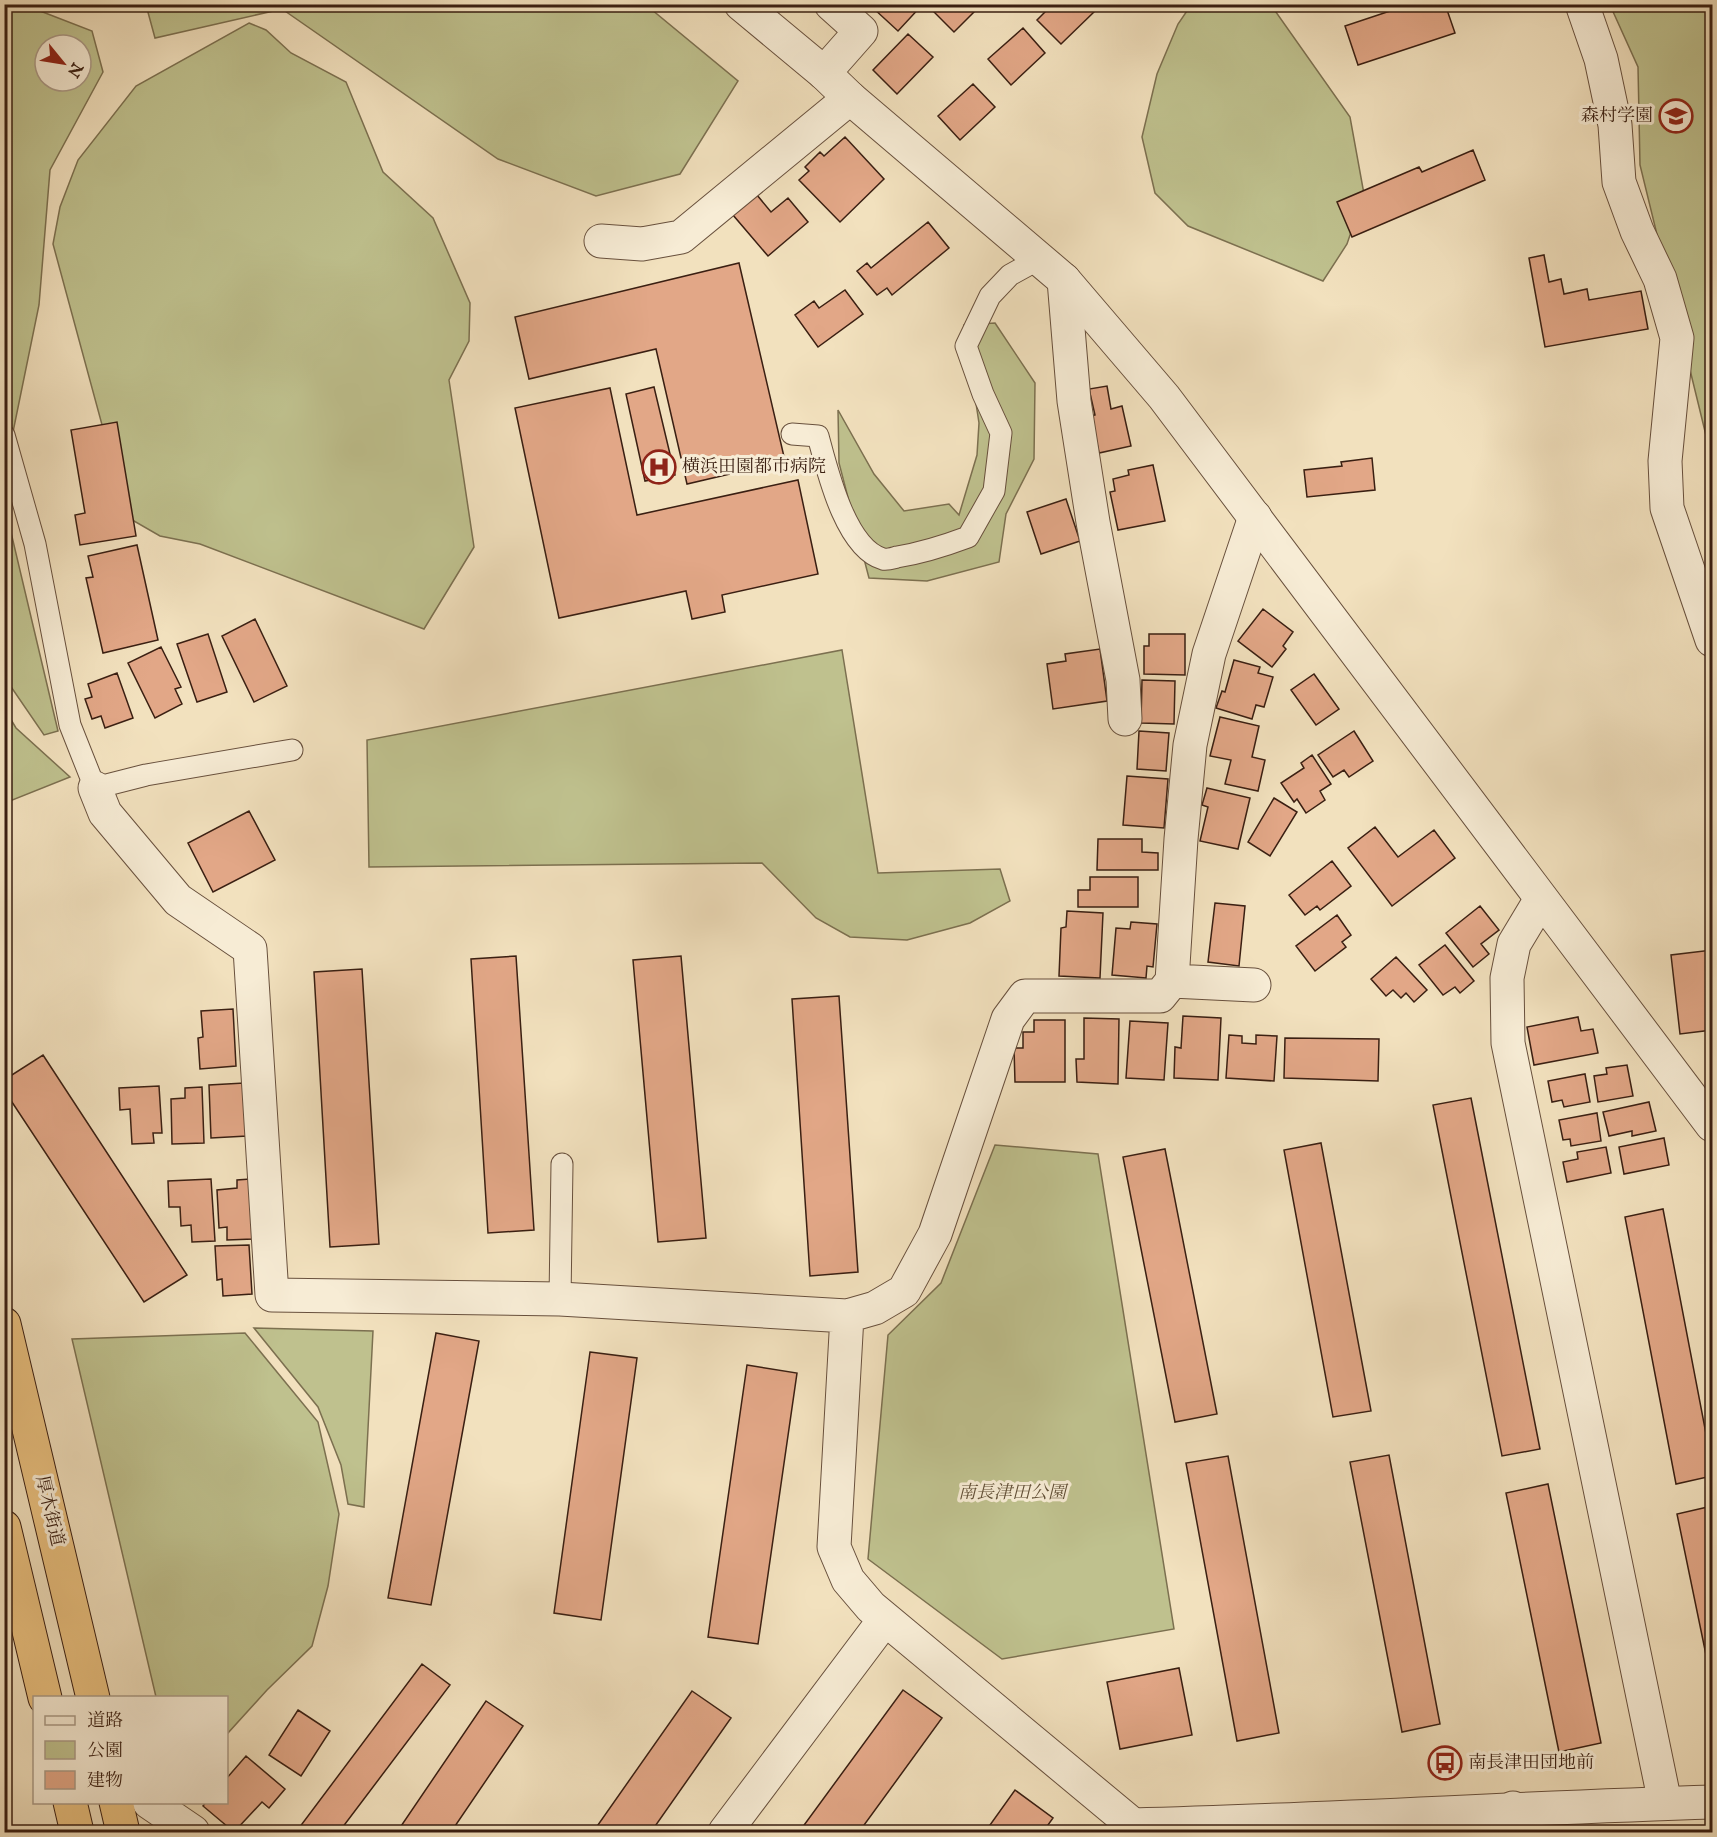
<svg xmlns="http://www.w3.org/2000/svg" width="1717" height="1837" font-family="'IM FELL English','Noto Serif JP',serif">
  <rect width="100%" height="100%" fill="#f2e1be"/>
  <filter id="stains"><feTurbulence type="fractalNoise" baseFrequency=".00333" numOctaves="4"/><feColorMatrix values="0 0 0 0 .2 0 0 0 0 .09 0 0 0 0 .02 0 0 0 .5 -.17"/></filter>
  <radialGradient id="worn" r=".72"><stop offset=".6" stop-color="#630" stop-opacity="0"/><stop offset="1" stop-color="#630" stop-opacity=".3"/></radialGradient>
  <path fill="#bfc18e" stroke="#7c7050" stroke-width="1.5" fill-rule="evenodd" d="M5,5h23l7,4 57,22 11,41 -53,98 -11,135 -34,166zM45,45h36v36h-36z
    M146,5h500l92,76 -58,93 -84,22 -98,-37 -216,-150 -127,29z
    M1191,5h80l79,112 14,77 -17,50 -24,37 -135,-55 -33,-33 -13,-56 15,-63 21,-50z
    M1610,5h102v455l-72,-295 -2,-98z
    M249,23l17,7 25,23 55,29 37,90 50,46 37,85 -1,38 -20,39 25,167 -50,82 -224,-85 -40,-8 -33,-19 -74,-273 7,-37 18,-47 58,-74z
    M995,323l40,60 -1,76 -28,55 -7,48 -72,19 -58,-3 -30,-115 -1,-53 36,64 30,37 45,-7 10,11 18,-60 2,-32 -15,-98z
    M5,507l53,224 -14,4 -39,-57z
    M842,650l36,223 122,-4 10,32 -40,22 -63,17 -57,-3 -34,-19 -54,-55 -393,4 -2,-127z
    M4,708l12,20 54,49 -65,26z
    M995,1145l103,9 76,475 -172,30 -134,-100 20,-224 53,-52z
    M254,1328l119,3 -9,176 -16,-3 -7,-39 -23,-58z
    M245,1333l73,89 21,92 -11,72 -16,60 -45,44 -40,44 -1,-36 -70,-1 -84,-358z"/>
  <path fill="#e2a787" stroke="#3a1f12" stroke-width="1.5" d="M876,4h47l-25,27 -25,-23z
    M933,4h49l-28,28 -24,-24z
    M1053,4h35l7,7 -34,33 -24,-24z
    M1411,4h34l10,29 -97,32 -13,-39z
    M1023,28l22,25 -34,32 -23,-26z
    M908,34l25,23 -36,37 -24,-24z
    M973,84l22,23 -35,33 -22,-24z
    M845,137l39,42 -44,43 -41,-42 10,-9 -4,-4 15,-15 4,4z
    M1473,150l12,30 -133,57 -15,-35 82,-35 3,5z
    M757,195l14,17 17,-14 20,24 -40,34 -35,-41z
    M928,222l21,26 -57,47 -5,-7 -10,7 -20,-24 10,-8 4,5z
    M1544,255l5,27 12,-3 3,15 23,-5 2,11 52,-9 7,38 -103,18 -16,-89z
    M739,263l46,198 -98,23 -31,-135 -127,30 -14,-62z
    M845,290l18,24 -45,33 -23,-32 19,-14 5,7z
    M1107,386l4,23 11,-3 9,40 -32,7 -8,-37 4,-1 -6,-26z
    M654,387l21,88 -30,6 -19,-87z
    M610,388l27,127 161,-35 20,94 -96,21 3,17 -33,7 -6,-28 -127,27 -44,-210z
    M117,422l19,114 -56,9 -5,-30 10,-2 -14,-83z
    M1372,458l3,32 -68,7 -3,-27 38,-4 -1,-4z
    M1153,465l12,56 -47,9 -8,-38 5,-1 -2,-12 16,-4 -1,-5z
    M1066,499l14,42 -39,13 -14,-42z
    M137,545l21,95 -55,13 -17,-75 7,-1 -5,-21z
    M1263,609l30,23 -10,14 3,3 -14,18 -34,-26z
    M255,619l32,67 -33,16 -32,-66z
    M208,634l19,58 -30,10 -20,-58z
    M1149,634h36v41l-41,-1v-28h5z
    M161,647l20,40 -6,2 7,15 -27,14 -27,-55z
    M1100,649l7,52 -54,8 -6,-45 19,-3 -1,-7z
    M1234,660l26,7 -2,6 15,4 -9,30 -8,-2 -4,14 -36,-11 6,-17 3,1z
    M117,673l16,45 -28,10 -4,-12 -9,3 -7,-20 7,-2 -4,-13z
    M1314,674l25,35 -23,16 -25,-35z
    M1142,680l33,1 -1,43 -33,-1z
    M1220,717l39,9 -7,31 13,3 -7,31 -33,-7 6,-24 -21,-4z
    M1139,731l30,2 -3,38 -29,-2z
    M1354,731l19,30 -24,16 -5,-7 -11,7 -15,-22z
    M1312,755l19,29 -11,7 5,9 -19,13 -9,-14 -3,3 -13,-19 23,-15 -3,-5z
    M1127,776l41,3 -4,49 -41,-3z
    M1207,788l43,10 -12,51 -38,-8 8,-34 -6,-2z
    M1274,798l23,14 -27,44 -22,-14z
    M249,811l26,49 -62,32 -25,-49z
    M1375,827l23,30 36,-27 21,28 -63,48 -44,-58z
    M1098,839h44v13l16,1v17h-61z
    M1332,861l19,25 -31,24 -3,-4 -12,9 -16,-20z
    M1090,877h48v30h-60v-17h12z
    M1215,903l30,3 -6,60 -31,-4z
    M1480,906l19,24 -18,14 8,10 -16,13 -27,-34z
    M1067,911l36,2 -3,65 -41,-2 2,-48 5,-1z
    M1337,915l14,20 -9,7 4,5 -31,24 -19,-25z
    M1131,922l26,2 -4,43 -6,-1 -1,12 -34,-3 4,-47 14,1z
    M1445,945l29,36 -14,12 -5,-6 -12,8 -24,-30z
    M1712,950v80l-32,4 -9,-79z
    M516,956l18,274 -46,3 -17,-274z
    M681,956l25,282 -48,4 -25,-282z
    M1396,957l31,33 -13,12 -8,-9 -5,5 -8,-8 -7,6 -15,-17z
    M362,969l17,275 -49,3 -16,-275z
    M839,996l19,276 -48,4 -18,-277z
    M233,1009l3,57 -36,3 -2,-31 5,-1 -2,-26z
    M1183,1016l38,2 -3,62 -44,-2 1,-31 6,1z
    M1578,1017l3,14 12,-2 5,24 -64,12 -7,-38z
    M1084,1018l35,1 -1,65 -41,-2 -1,-23h8z
    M1034,1020h31v62h-50l-1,-34h9v-16h11z
    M1130,1021l38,2 -4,57 -38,-2z
    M1229,1035l13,1v7l14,1v-9l21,1 -3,45 -48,-3z
    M1285,1038l94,1 -1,42 -94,-3z
    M43,1055l144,220 -43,27 -140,-212v-10z
    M1627,1065l6,31 -35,6 -4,-26 13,-2 -1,-6z
    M1585,1074l5,28 -26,5 -2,-7 -10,2 -4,-21z
    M244,1083l3,53 -36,2 -2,-53z
    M159,1086l3,47h-9l1,10 -22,1 -2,-35 -10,1 -1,-22z
    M202,1087l2,56 -32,1 -1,-45 14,-1v-10z
    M1471,1098l69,351 -38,7 -69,-351z
    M1649,1102l7,29 -24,5v-5l-23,5 -6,-24z
    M1597,1113l4,28 -30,5 -1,-7 -7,1 -4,-20z
    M1664,1138l5,27 -45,9 -5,-27z
    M1321,1143l50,268 -38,6 -49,-267z
    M1606,1147l5,26 -44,9 -4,-20 15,-3 -1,-7z
    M1165,1149l52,265 -42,8 -52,-265z
    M211,1179l4,62 -23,1 -1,-17 -10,1 -1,-19h-11l-1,-26z
    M250,1179l3,60 -26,1v-13l-8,1 -2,-38 20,-2v-8z
    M1663,1209l49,256v11l-36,8 -51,-267z
    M249,1245l3,49 -29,2 -1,-17 -5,1 -2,-34z
    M436,1333l43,8 -48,264 -43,-7z
    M590,1352l47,6 -36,262 -47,-7z
    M747,1365l50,8 -39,271 -50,-7z
    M1389,1455l51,269 -38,8 -52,-270z
    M1228,1456l51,277 -42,8 -51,-278z
    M1548,1484l53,259 -42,9 -53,-259z
    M1712,1506v178l-35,-170z
    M422,1664l28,21 -111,147h-43z
    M1179,1668l13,67 -72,14 -13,-67z
    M903,1690l39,28 -83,114h-60z
    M692,1691l39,27 -80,114h-58z
    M486,1701l37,25 -72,106h-54z
    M298,1710l32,21 -29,45 -32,-21z
    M246,1756l39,33 -16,19 -7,-6 -28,30 -31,-26 3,-4h20v-23z
    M1015,1790l38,28 -10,14h-58z
    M1596,1829h49v3h-49z"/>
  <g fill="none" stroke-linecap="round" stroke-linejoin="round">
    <g stroke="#68503d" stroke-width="23">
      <path id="service" d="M792,434l26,2c9,33 27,112 65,123 4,1 10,-1 14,-2 25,-4 47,-11 71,-20l26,-46 7,-58 -18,-39 -17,-48 24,-50 20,-21 29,-16
        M4,435l31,109 35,181 25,63 51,-13 146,-25
        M560,1299l2,-135"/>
    </g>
    <g stroke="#68503d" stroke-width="35">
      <path id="minor" d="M1582,4l19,55 14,66 4,57 18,49 23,48 17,59 -12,123 2,47 45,132
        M824,73l37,-42 -30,-27
        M601,241l41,3 39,-7 169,-139
        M1064,280l10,121 19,121 30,158 2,39
        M95,788l10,25 73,87 72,49 22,346 288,4 287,17 28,-8 29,-17 31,-57 73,-215 17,-23h135l12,-15 9,-142 9,-94 19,-91 46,-137
        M1541,899l-27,45 -7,34 1,65 157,760
        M1172,981l82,4
        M847,1316l-13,231 14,33 23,27 262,218
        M149,1802l44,30
        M725,1832l160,-213
        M1513,1832v-24"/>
    </g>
    <g stroke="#68503d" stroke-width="35">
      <path id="tertiary" d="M741,4l83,69 26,25 214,182 100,117 548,728
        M1125,1832l8,-7c193,-5 386,-17 579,-23"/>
    </g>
    <g stroke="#3a1f12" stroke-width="35">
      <path id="trunk" d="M4,1324l89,374
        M4,1527l41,171
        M70,1802l7,30
        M116,1802l7,30"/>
    </g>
    <use href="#service" stroke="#f7ecd5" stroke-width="21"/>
    <use href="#minor" stroke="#f7ecd5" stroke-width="33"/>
    <use href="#tertiary" stroke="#f7ecd5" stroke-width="33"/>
    <use href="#trunk" stroke="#e9c07f" stroke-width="33"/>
  </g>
  <defs>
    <g id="school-ring" transform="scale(1.725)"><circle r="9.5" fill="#f7ecd5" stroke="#8f2418" stroke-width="1.5"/><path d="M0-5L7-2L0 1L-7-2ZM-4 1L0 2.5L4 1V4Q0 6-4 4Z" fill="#8f2418"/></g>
    <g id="hospital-ring" transform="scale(1.725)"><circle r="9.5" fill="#f7ecd5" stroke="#8f2418" stroke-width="1.5"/><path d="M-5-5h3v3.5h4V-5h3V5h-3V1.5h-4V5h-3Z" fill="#8f2418"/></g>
    <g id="bus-ring" transform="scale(1.725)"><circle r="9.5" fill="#f7ecd5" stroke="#8f2418" stroke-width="1.5"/><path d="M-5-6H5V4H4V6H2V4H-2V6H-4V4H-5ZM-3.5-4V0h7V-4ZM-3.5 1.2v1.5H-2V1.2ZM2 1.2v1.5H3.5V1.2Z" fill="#8f2418"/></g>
  </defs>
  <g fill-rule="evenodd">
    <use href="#school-ring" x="1676" y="116"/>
    <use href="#hospital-ring" x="659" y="467"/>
    <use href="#bus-ring" x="1445" y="1763"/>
  </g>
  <g text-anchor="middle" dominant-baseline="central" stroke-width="6" stroke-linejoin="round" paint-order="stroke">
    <g font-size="18" fill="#3a1f12" stroke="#f7ecd5" text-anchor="start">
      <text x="1653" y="116" text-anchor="end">森村学園</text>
      <text x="682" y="467">横浜田園都市病院</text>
      <text x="1468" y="1763">南長津田団地前</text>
    </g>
    <g font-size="18" font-style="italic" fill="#625037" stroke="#f7ecd5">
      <text x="1012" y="1493">南長津田公園</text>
    </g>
    <g font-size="18" fill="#3a1f12" stroke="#f7ecd5">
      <text transform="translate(49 1511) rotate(77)">厚木街道</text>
    </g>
  </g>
  <rect width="1717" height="1837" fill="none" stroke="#f2e1be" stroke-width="24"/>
  <rect x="6" y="6" width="1705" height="1825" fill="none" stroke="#3a1f12" stroke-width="3"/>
  <rect x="12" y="12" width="1693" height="1813" fill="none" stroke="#3a1f12" stroke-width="1.5"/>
  <rect x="33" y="1696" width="195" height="108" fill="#f7ecd5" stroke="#ab9a87" stroke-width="1.5"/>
  <rect x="45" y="1716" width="30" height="9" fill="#f7ecd5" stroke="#ab9a87" stroke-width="1.5"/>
  <text x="87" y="1726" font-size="18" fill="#3a1f12">道路</text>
  <rect x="45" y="1741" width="30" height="18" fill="#bfc18e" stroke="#ab9a87" stroke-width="1.5"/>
  <text x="87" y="1756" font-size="18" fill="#3a1f12">公園</text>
  <rect x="45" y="1771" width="30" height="18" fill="#e2a787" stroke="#ab9a87" stroke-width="1.5"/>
  <text x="87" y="1786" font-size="18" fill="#3a1f12">建物</text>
  <g transform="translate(63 63) rotate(120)"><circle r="28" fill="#f7ecd5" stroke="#ab9a87" stroke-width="1.5"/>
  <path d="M0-4.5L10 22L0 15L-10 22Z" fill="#8f2418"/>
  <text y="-9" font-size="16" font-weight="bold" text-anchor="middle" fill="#3a1f12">N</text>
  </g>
  <rect width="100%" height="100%" filter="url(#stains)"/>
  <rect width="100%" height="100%" fill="url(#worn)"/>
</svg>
